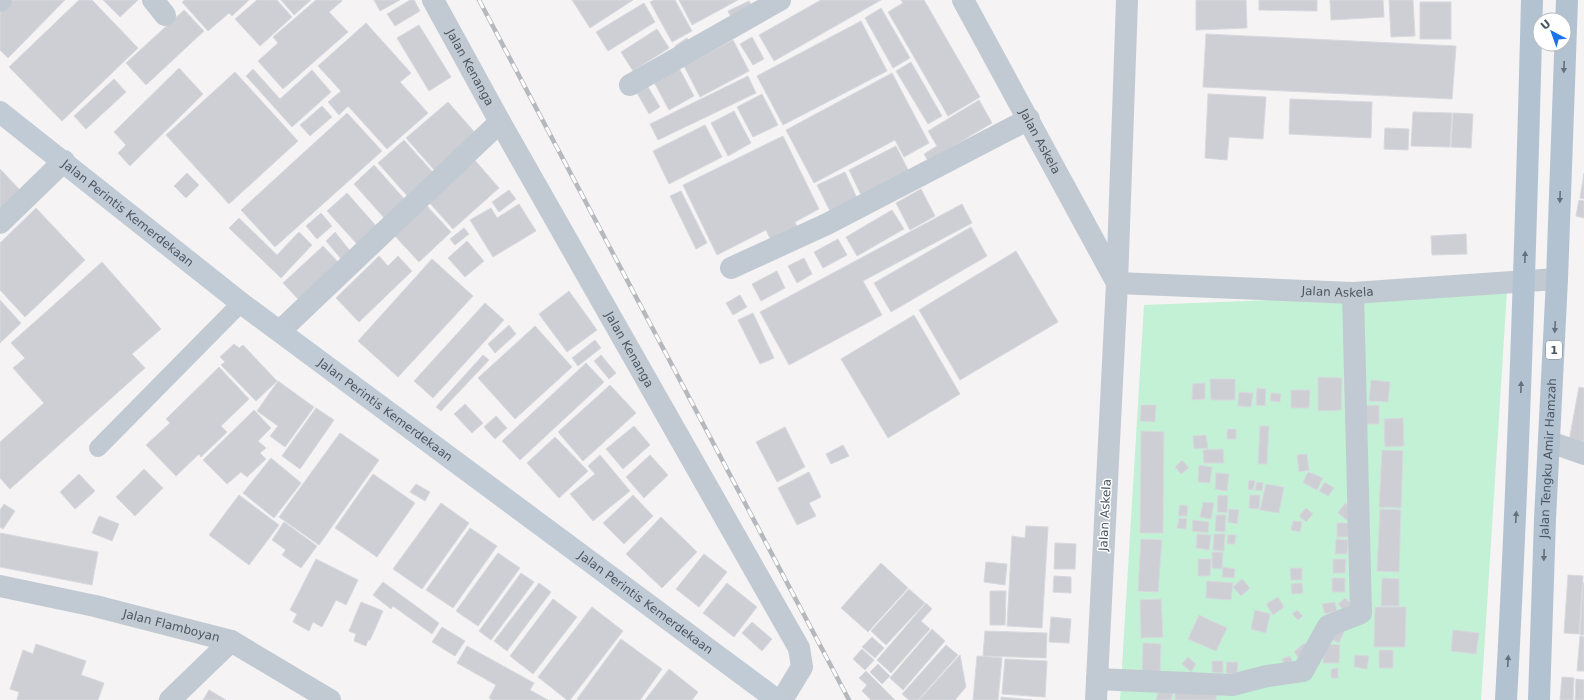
<svg xmlns="http://www.w3.org/2000/svg" width="1584" height="700" font-family="'DejaVu Sans',sans-serif">
  <rect width="100%" height="100%" fill="#f5f3f3"/>
  <path fill="#c3f1d5" d="M1507,291l-26,409h-361l24,-395z"/>
  <path fill="#cdcfd5" stroke="#d7d9de" d="M13,0h52l-57,58 -8,-8v-37z
    M79,0h13l46,48 -76,73 -53,-54z
    M103,0h35l-18,17z
    M185,0h64l-17,16 -3,-3 -21,18 -26,-29z
    M257,0h20l15,17 -32,29 -25,-27z
    M281,0h30l-17,15z
    M316,0h25l1,1 -13,11 19,20 -65,57 -25,-28 20,-18 -5,-6z
    M374,0h26l-20,11z
    M410,0h4l6,11 -25,15 -8,-12z
    M572,0h61l-43,28z
    M654,0h21l17,31 -20,11 -22,-40z
    M679,0h59l-46,25z
    M821,0h60l-107,61 -15,-26z
    M901,0h23l56,97 -32,19 -60,-104 15,-9z
    M1196,0h50l1,28 -51,2z
    M1259,0h58v11l-58,-1z
    M1330,0h53l1,17 -53,3z
    M1389,0h24l2,36 -24,1z
    M749,1l3,6 -21,10 -3,-6z
    M1420,2h31v37h-31z
    M644,3l11,19 -47,29 -12,-19z
    M881,8l29,50 -17,10 -28,-50z
    M184,10l20,21 -58,54 -20,-22z
    M861,21l26,50 -104,54 -26,-49z
    M366,23l45,50 -11,9 28,31 -41,36 -39,-43 -9,9 -11,-13 13,-11 -23,-25z
    M419,25l32,52 -22,14 -32,-53z
    M657,29l12,19 -36,23 -12,-19z
    M1206,34l250,12 -4,53 -249,-12z
    M752,37l12,22 -11,6 -13,-21z
    M687,38l2,4 -12,7 -2,-3z
    M733,40l16,31 -49,26 -16,-31z
    M911,62l31,54 -14,8 -32,-53z
    M179,68l24,26 -73,72 -12,-13 8,-8 -12,-13z
    M679,68l15,28 -25,14 -15,-28z
    M253,69l27,30 32,-29 19,22 -39,35 -46,-51z
    M235,72l63,69 -69,63 -63,-69z
    M892,73l37,70 -25,14 -9,-17 -81,43 -28,-53z
    M748,76l8,17 -98,47 -8,-16z
    M114,79l12,13 -40,37 -12,-13z
    M648,87l12,20 -11,7 -12,-21z
    M762,94l16,31 -25,12 -16,-30z
    M1208,94l58,3 -3,42 -34,-2 -2,23 -22,-2z
    M1290,99l82,3 -1,36 -82,-4z
    M979,100l13,23 -64,38 -4,-7 13,-8 -9,-15z
    M448,102l30,34 -42,36 -30,-34z
    M322,106l10,11 -22,19 -10,-11z
    M734,111l17,32 -23,13 -17,-33z
    M1413,112l39,1 -2,34 -39,-1z
    M347,113l35,38 -107,96 -34,-37z
    M1453,113l20,1 -2,34 -20,-1z
    M705,125l17,32 -53,27 -16,-33z
    M1385,128l24,1 -1,21 -24,-1z
    M783,136l36,73 -24,13 3,7 -26,13 -6,-12 -49,25 -34,-70z
    M404,140l32,36 -26,23 -32,-36z
    M896,146l13,26 -47,25 -13,-27z
    M473,158l26,30 -46,41 -26,-29z
    M374,165l33,37 -21,18 -32,-36z
    M0,169l21,22 -21,20z
    M845,172l12,26 -27,13 -13,-26z
    M187,173l12,12 -13,13 -12,-12z
    M1584,173v26l-4,-1z
    M921,189l14,27 -25,14 -14,-27z
    M509,190l7,9 -17,13 -7,-10z
    M681,191l26,52 -11,6 -26,-53z
    M347,193l30,34 -20,17 -30,-33z
    M1579,200l5,1v17l-8,-2z
    M519,204l17,27 -43,26 -23,-37 21,-12 6,10z
    M962,204l10,19 -109,58 19,34 -93,50 -29,-53z
    M426,205l25,27 -32,30 -25,-27z
    M36,208l49,52 -60,57 -25,-27v-47z
    M892,210l12,19 -47,27 -11,-19z
    M321,213l11,13 -15,13 -11,-13z
    M239,218l38,37 22,-23 13,13 -31,33 -52,-50z
    M971,227l16,29 -96,56 -17,-29z
    M464,228l5,6 -14,11 -5,-6z
    M335,232l16,20 -9,8 -16,-19z
    M1466,234l1,20 -35,1 -1,-19z
    M838,239l9,16 -24,13 -9,-16z
    M467,241l17,20 -19,16 -17,-19z
    M323,246l16,17 -40,37 -16,-17z
    M1016,251l42,71 -98,58 -41,-70z
    M379,256l9,10 10,-10 14,15 -53,51 -23,-24z
    M804,258l8,16 -15,9 -9,-17z
    M432,259l41,37 -75,81 -40,-36z
    M102,262l59,67 -29,25 13,14 -135,121 -10,-11v-36l44,-39 -31,-35 12,-10 -14,-15z
    M777,271l8,17 -24,13 -9,-17z
    M569,291l28,39 -30,22 -28,-38z
    M740,295l7,12 -14,8 -7,-12z
    M0,300l21,23 -21,20z
    M485,303l19,17 -71,78 -19,-17z
    M753,313l21,45 -14,6 -22,-44z
    M914,315l46,79 -72,44 -47,-79z
    M509,325l7,9 -21,19 -7,-9z
    M535,326l37,41 -57,52 -37,-41z
    M595,340l6,8 -23,18 -6,-8z
    M234,344l5,4 4,-3 34,36 -21,20 -35,-36 4,-3 -5,-5z
    M483,355l6,5 -48,51 -5,-4z
    M601,355l15,18 -7,6 -15,-18z
    M586,363l18,19 -84,78 -18,-19z
    M219,367l30,32 -28,27 6,6 -26,25 -2,-3 -23,22 -30,-31 24,-22 -4,-4z
    M1318,377l24,1 -1,32 -23,1z
    M1210,379h25v21h-24z
    M1371,380l19,2 -2,20 -19,-1z
    M278,381l36,26 -29,40 -15,-11 8,-10 -21,-15z
    M1205,383v16l-13,1 1,-16z
    M610,385l26,28 -53,48 -25,-29z
    M1579,387l5,1v56l-15,-3z
    M1257,388l9,1 -1,17 -9,-1z
    M1291,390h19l-1,18h-18z
    M1239,392l14,1 -2,14 -13,-1z
    M1271,393l10,1 -1,8 -10,-1z
    M465,404l18,19 -11,10 -18,-19z
    M1141,405h15l-1,17 -15,-1z
    M1379,405v19h-14v-18z
    M316,408l18,12 -34,49 -18,-13z
    M254,410l17,18 -13,13 8,7 -6,5 6,6 -19,18 -6,-5 -14,12 -24,-24z
    M496,416l11,12 -12,11 -11,-12z
    M1403,418l1,28 -19,1 -1,-28z
    M634,426l16,19 -27,24 -17,-20z
    M1260,426h9l-2,38h-9z
    M785,427l20,40 -28,15 -21,-40z
    M1227,429h9v10h-9z
    M1141,431l23,1 -1,101h-23z
    M340,433l39,27 -60,85 -40,-28z
    M1206,435l2,13 -14,1 -1,-13z
    M555,437l33,34 -29,27 -32,-35z
    M843,445l6,11 -18,8 -5,-10z
    M1223,449l1,14h-20l-1,-13z
    M1382,450l21,1 -2,57 -22,-1z
    M1307,454l2,16 -10,2 -2,-17z
    M600,455l30,36 -37,30 -23,-27 25,-20 -7,-8z
    M650,455l18,20 -24,23 -18,-21z
    M271,458l30,25 -27,35 -31,-25z
    M1182,460l7,8 -8,6 -6,-7z
    M1199,465l13,2 -2,16 -12,-1z
    M144,469l19,19 -28,28 -19,-19z
    M809,472l12,25 -12,6 7,13 -19,9 -19,-37z
    M1308,472l15,6 -6,12 -14,-7z
    M1216,473l13,1 -2,17 -12,-2z
    M79,474l16,17 -20,18 -15,-17z
    M373,474l42,29 -38,54 -42,-29z
    M1249,480l6,1 -2,9 -5,-1z
    M1257,482l6,1 -1,8 -7,-1z
    M1325,482l9,6 -6,8 -9,-5z
    M416,484l14,8 -5,9 -15,-9z
    M1266,484l18,3 -5,26 -19,-3z
    M239,495l40,30 -30,40 -40,-30z
    M633,495l20,21 -29,28 -21,-21z
    M1218,495l10,1 -1,17 -10,-1z
    M1250,495h10l-1,14 -10,-1z
    M1203,502l11,1 -3,16 -11,-2z
    M441,503l28,20 -47,66 -29,-20z
    M1345,503l12,9 -8,10 -11,-9z
    M4,504l11,7 -12,18 -3,-2v-17z
    M1180,505l8,1 -1,10h-9z
    M1306,508l7,6 -7,8 -7,-6z
    M1229,509l10,1 -2,14 -9,-2z
    M1380,509l21,1 -2,62 -22,-1z
    M1216,515h10l-1,17 -10,-1z
    M99,516l20,8 -7,17 -20,-8z
    M661,517l36,35 -35,36 -36,-34z
    M1179,518l8,1 -1,10 -9,-1z
    M1193,520l16,2 -1,11 -16,-2z
    M1293,521l9,1 -2,10 -9,-2z
    M284,522l33,24 -16,22 -19,-13 4,-5 -14,-10z
    M1337,523h13l-1,14h-12z
    M1026,526l22,1 -6,101 -35,-2 5,-90 13,2z
    M470,528l27,18 -44,62 -27,-18z
    M0,533l98,19 -6,33 -92,-18z
    M1197,534l14,1 -2,15 -13,-2z
    M1214,534h11l-1,17 -11,-1z
    M1228,535h8l-1,9h-8z
    M1141,539l21,1 -4,52 -20,-1z
    M1336,539l12,1 -1,14h-12z
    M1055,543l21,1 -1,25h-21z
    M1212,552h11l-1,17 -10,-1z
    M498,553l22,15 -42,58 -22,-15z
    M704,554l23,18 -28,35 -23,-18z
    M316,559l42,21 -12,25 -10,-5 -14,27 -9,-5 -4,9 -16,-9 4,-8 -7,-4z
    M1198,559h13l-1,17h-12z
    M1333,559h13l-1,14h-12z
    M986,562l21,2 -2,21 -21,-3z
    M881,563l27,25 -40,44 -27,-24z
    M1223,567l12,2 -1,9 -12,-1z
    M1290,568h12v12h-11z
    M521,573l13,9 -43,58 -12,-9z
    M1568,575l15,1 -4,58 -15,-1z
    M1054,576l17,1v16l-18,-1z
    M1332,578h13v14h-13z
    M1382,578l17,1v27h-18z
    M1242,579l8,9 -9,8 -8,-9z
    M1207,581l26,2 -2,17 -25,-2z
    M383,582l56,41 -7,11 -39,-28 -2,3 -18,-14z
    M539,583l12,9 -44,59 -13,-10z
    M727,583l30,24 -23,30 -31,-24z
    M1302,583l1,10 -11,1 -1,-10z
    M1583,583h1v52h-4z
    M909,589l16,14 -39,42 -15,-14z
    M990,591h16l-1,34h-15z
    M1278,597l6,10 -11,8 -7,-11z
    M1345,598l6,6 -7,7 -6,-7z
    M553,599l24,18 -44,57 -23,-18z
    M1161,599l2,38 -22,1 -1,-38z
    M361,602l22,9 -13,29h-2l-2,6 -12,-5 2,-7 -7,-3z
    M1335,602l2,9 -12,3 -3,-10z
    M926,603l6,6 -11,12 9,8 -39,44 -14,-13z
    M592,607l31,24 -53,69h-3l-29,-23z
    M1375,607h31l-1,40h-31z
    M1255,610l15,4 -4,19 -15,-4z
    M1297,610l6,6 -5,4 -6,-6z
    M1199,615l28,13 -11,23 -28,-12z
    M1051,617l20,2 -2,24 -20,-1z
    M752,622l20,17 -10,12 -20,-18z
    M442,627l23,14 -10,15 -23,-14z
    M932,629l13,12 -42,49 -13,-12z
    M1337,629l7,3 -5,11 -8,-4z
    M1453,630l26,3 -3,21 -25,-3z
    M985,631l62,2 -1,25 -63,-2z
    M1580,636l4,1v34h-7z
    M872,637l12,11 -9,10 -13,-11z
    M621,639l41,30 -22,31h-61l-2,-1z
    M1143,643l18,1 -1,32h-18z
    M1304,643l7,9 -11,8 -6,-8z
    M36,644l50,17 -5,14 23,8 -6,17h-81l2,-8 -9,-3 13,-39 10,4z
    M1324,644l16,1 -1,18h-16z
    M946,645l12,10 -40,45h-9l-7,-6z
    M467,646l67,37 -4,7 18,10h-56l-3,-2 7,-13 -39,-22z
    M862,649l12,11 -9,10 -12,-11z
    M1379,650h14v18h-14z
    M960,655l6,32 -11,13h-36z
    M1355,655l14,1 -2,13 -13,-2z
    M977,656l25,2 -4,42h-25z
    M1290,656l3,7 -8,3 -3,-7z
    M1188,657l8,7 -5,8 -9,-8z
    M1005,659l42,2 -2,36 -43,-3z
    M1212,661h11v12l-11,-1z
    M1227,662h11l-1,12 -11,-1z
    M878,664l12,12 -8,8 -12,-12z
    M1338,668v10h-7v-9z
    M669,669l29,23 -6,8h-47z
    M866,671l29,29h-24l-9,-9 5,-6 -8,-7z
    M1562,677l12,1 -1,22h-13z
    M1576,679l8,1v20h-9z
    M1159,689l14,3 -2,8h-15z
    M209,690l17,10h-23z
    M1175,690l42,2 -1,8h-41z
    M1001,697l31,3h-31z"/>
  <g fill="none" stroke-linecap="round" stroke-linejoin="round">
    <path stroke="#c1cad2" stroke-width="18" d="M98,448l143,-145"/>
    <g stroke="#c1cad2" stroke-width="22">
      <path d="M153,0l12,15"/>
      <path id="s1" d="M433,0l67,122 299,526 3,19 -20,33"/>
      <path id="s2" d="M963,0l154,283 -21,417"/>
      <path id="s3" d="M1127,0l-10,283 236,10 204,-14"/>
      <path d="M0,1l1,-1"/>
      <path d="M630,85l150,-85"/>
      <path d="M0,223l64,-62"/>
      <path d="M731,268l96,-44 202,-105"/>
      <path d="M280,331l220,-209"/>
      <path d="M1550,442l34,12"/>
      <path id="s4" d="M0,586l95,20 136,35 99,59"/>
      <path d="M1097,679l135,6 35,-9 36,-5 25,-45 33,-13 -8,-320"/>
      <path d="M170,700l61,-59"/>
    </g>
    <path stroke="#c1cbd6" stroke-width="22" id="s5" d="M0,112l241,191 536,397"/>
    <g stroke="#b3c2d1" stroke-width="22">
      <path d="M1506,700c13,-233 20,-466 26,-700"/>
      <path id="s6" d="M1539,700l6,-181 12,-240 10,-279"/>
    </g>
    <g stroke="#b5b8bd" stroke-width="4.5">
      <path id="rail" d="M479,0l370,700"/>
    </g>
    <use href="#rail" stroke="#fff" stroke-width="3" stroke-dasharray="9" stroke-linecap="butt"/>
  </g>
  <defs><path id="oneway-solid" d="M-6-.8H1V-3.2L6.5 0L1 3.2V.8H-6Z"/></defs>
  <g fill="#64717d">
    <use href="#oneway-solid" transform="translate(1564 67) rotate(92)"/>
    <use href="#oneway-solid" transform="translate(1560 197) rotate(92)"/>
    <use href="#oneway-solid" transform="translate(1525 257) rotate(-88)"/>
    <use href="#oneway-solid" transform="translate(1555 327) rotate(93)"/>
    <use href="#oneway-solid" transform="translate(1521 387) rotate(-88)"/>
    <use href="#oneway-solid" transform="translate(1516 517) rotate(-87)"/>
    <use href="#oneway-solid" transform="translate(1544 555) rotate(92)"/>
    <use href="#oneway-solid" transform="translate(1508 661) rotate(-87)"/>
  </g>
  <g text-anchor="middle" dominant-baseline="central" stroke-width="3" stroke-linejoin="round" paint-order="stroke">
    <rect fill="#fff" stroke="#808990" stroke-width="1" x="1546" y="341" width="16" height="18" rx="3"/>
    <g font-size="11" font-weight="bold" fill="#4a5661">
      <text x="1554" y="350">1</text>
    </g>
    <g font-size="12" fill="#4a5661" stroke="#fff">
      <text stroke="none"><textPath href="#s1" startOffset="77">Jalan Kenanga</textPath></text>
      <text stroke="none"><textPath href="#s2" startOffset="161">Jalan Askela</textPath></text>
      <text stroke="none"><textPath href="#s5" startOffset="163">Jalan Perintis Kemerdekaan</textPath></text>
      <text stroke="none"><textPath href="#s3" startOffset="504">Jalan Askela</textPath></text>
      <text stroke="none"><textPath href="#s1" startOffset="401">Jalan Kenanga</textPath></text>
      <text stroke="none"><textPath href="#s5" startOffset="487">Jalan Perintis Kemerdekaan</textPath></text>
      <text stroke="none"><textPath href="#s6" startOffset="242">Jalan Tengku Amir Hamzah</textPath></text>
      <text transform="translate(1105 515) rotate(-87)">Jalan Askela</text>
      <text stroke="none"><textPath href="#s5" startOffset="811">Jalan Perintis Kemerdekaan</textPath></text>
      <text stroke="none"><textPath href="#s4" startOffset="176">Jalan Flamboyan</textPath></text>
    </g>
  </g>
  <g transform="translate(1552 32) rotate(319)"><circle r="19" fill="#ffffff" stroke="#b7bbc0"/>
  <path d="M0-3L7 15L0 10L-7 15Z" fill="#1a73e8"/>
  <text y="-6" font-size="11" font-weight="bold" text-anchor="middle" fill="#4a5661">U</text>
  </g>
</svg>
